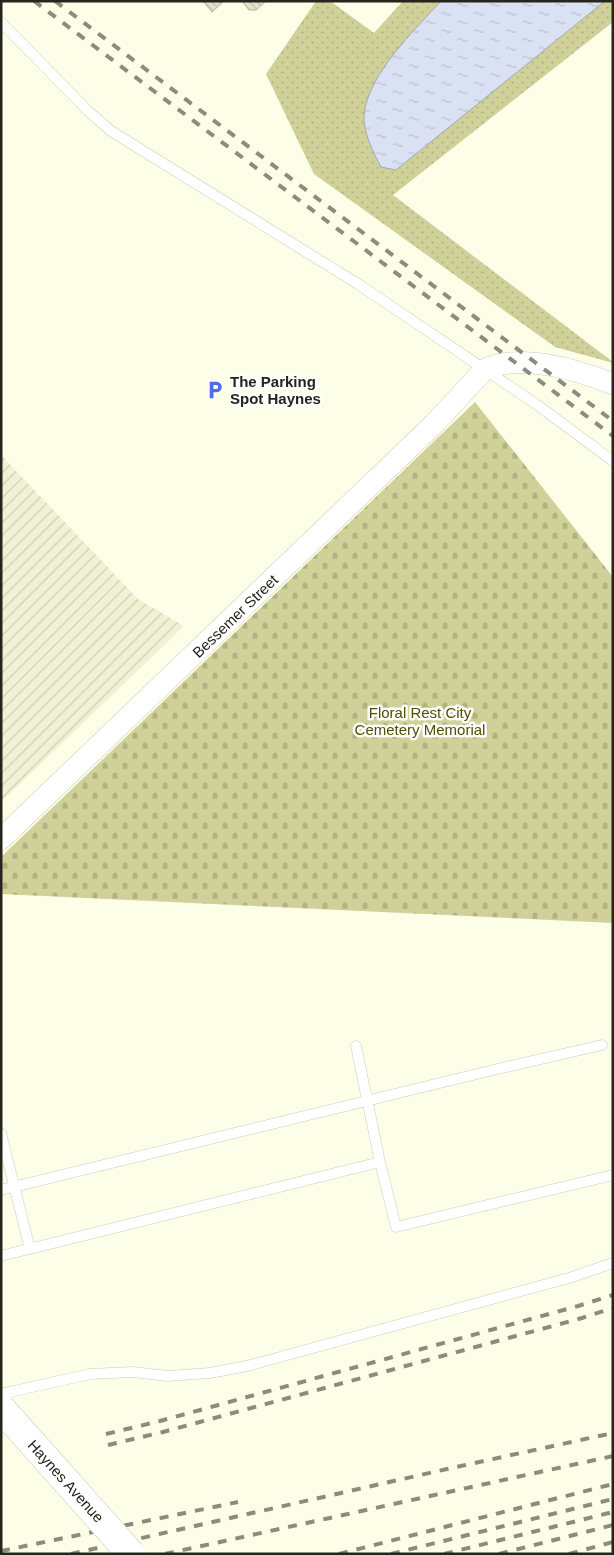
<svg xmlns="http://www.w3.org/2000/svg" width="614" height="1555" font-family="Helvetica,sans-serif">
  <defs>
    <pattern id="industrial-furrows" width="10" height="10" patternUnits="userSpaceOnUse" patternTransform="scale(1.25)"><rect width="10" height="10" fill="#f1f2d4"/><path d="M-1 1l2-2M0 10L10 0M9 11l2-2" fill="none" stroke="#cecfb6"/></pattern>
    <pattern id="grass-dots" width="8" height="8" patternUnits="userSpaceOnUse" patternTransform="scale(1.25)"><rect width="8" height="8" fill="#d0d199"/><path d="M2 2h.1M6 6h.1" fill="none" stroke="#b2b383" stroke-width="1.8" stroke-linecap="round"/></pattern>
    <pattern id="cemetery-stones" width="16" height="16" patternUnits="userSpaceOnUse" patternTransform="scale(1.25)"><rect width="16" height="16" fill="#d0d199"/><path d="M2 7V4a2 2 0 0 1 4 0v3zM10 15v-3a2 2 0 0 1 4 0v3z" fill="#b2b383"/></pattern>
    <pattern id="water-ripples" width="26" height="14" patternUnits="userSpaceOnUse" patternTransform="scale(1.25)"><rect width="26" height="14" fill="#dae1f2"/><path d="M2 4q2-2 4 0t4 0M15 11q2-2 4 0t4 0" fill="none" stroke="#bbc1cf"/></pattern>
    <pattern id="building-back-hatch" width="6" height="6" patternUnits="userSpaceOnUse" patternTransform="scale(1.25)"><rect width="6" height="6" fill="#e3e4ce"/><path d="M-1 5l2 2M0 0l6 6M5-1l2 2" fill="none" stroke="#c3c3b0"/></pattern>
  </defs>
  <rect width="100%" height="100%" fill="#fdfee7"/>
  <path fill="url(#industrial-furrows)" d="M1,455l137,144 46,27 -183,176z"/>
  <path fill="url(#grass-dots)" d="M316,1h14l44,32 29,-32h210v21l-220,173 220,167v1l-58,-16 -241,-173 -48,-100z"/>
  <path fill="url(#cemetery-stones)" d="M475,402l138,175v346l-612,-29v-37z"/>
  <path fill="url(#water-ripples)" stroke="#a4a9b2" d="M441,1h164l-209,169 -15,-3c-7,-13 -18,-35 -17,-51 3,-41 50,-85 77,-115z"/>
  <path fill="url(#building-back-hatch)" stroke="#b3b49f" d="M203,1h21l-12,11z
    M242,1h24l-10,9h-7z"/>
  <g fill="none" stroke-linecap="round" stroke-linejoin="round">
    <g stroke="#cbccb6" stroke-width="11">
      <path id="lane" d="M1,22l87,89 23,20 247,153 178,120 77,57
        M356,1046l24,116
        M1,1133l29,116
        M1,1190l488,-119 113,-26
        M1,1256l379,-94 16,65 217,-52
        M1,1394l89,-20 43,-2 34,4 43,-3 37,-7 322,-88 44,-15"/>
    </g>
    <g stroke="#cbccb6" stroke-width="22">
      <path id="street" d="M1,839l433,-415 50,-54c35,-18 94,0 129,14"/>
    </g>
    <use href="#lane" stroke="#fff" stroke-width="10"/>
    <use href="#street" stroke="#fff" stroke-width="21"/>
    <path stroke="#8c8c7d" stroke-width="4" stroke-dasharray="9 9" stroke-linecap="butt" d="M34,1l579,435
      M55,1l558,420
      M106,1434l54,-13 418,-115 35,-11
      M108,1445l55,-13 419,-114 31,-10
      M1,1551l237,-49
      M71,1554l376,-85 166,-36
      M165,1554l448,-98
      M339,1554l274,-70
      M391,1554l222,-55
      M444,1554l169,-42
      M499,1554l114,-29
      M569,1554l44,-12"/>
    <g stroke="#cbccb6" stroke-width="29" stroke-linecap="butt">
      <path id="secondary-bridge" d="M1,1408l130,146"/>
    </g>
    <use href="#secondary-bridge" stroke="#fff" stroke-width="28"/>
  </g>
  <defs>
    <g id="parking-bare" transform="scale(1.5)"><path d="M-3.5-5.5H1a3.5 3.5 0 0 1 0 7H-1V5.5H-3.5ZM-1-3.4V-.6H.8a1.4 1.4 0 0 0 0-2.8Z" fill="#4b70e3" stroke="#fff" stroke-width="2.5" paint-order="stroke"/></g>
  </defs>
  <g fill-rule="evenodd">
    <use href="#parking-bare" x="215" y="390"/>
  </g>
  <g text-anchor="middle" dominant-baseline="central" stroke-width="5" stroke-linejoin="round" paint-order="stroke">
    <g font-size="15" font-weight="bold" fill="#25251d" stroke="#fff" text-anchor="start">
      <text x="230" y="381">The Parking<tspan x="230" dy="17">Spot Haynes</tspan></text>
    </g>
    <g font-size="15" fill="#25251d" stroke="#fff">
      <text transform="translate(235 616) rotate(-44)">Bessemer Street</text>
      <text transform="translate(66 1481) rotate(48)">Haynes Avenue</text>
    </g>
    <g font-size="15" fill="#504f00" stroke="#fff">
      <text x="420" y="712">Floral Rest City<tspan x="420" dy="17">Cemetery Memorial</tspan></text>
    </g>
  </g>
  <rect width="614" height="1555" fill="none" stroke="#25251d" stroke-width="5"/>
</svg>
